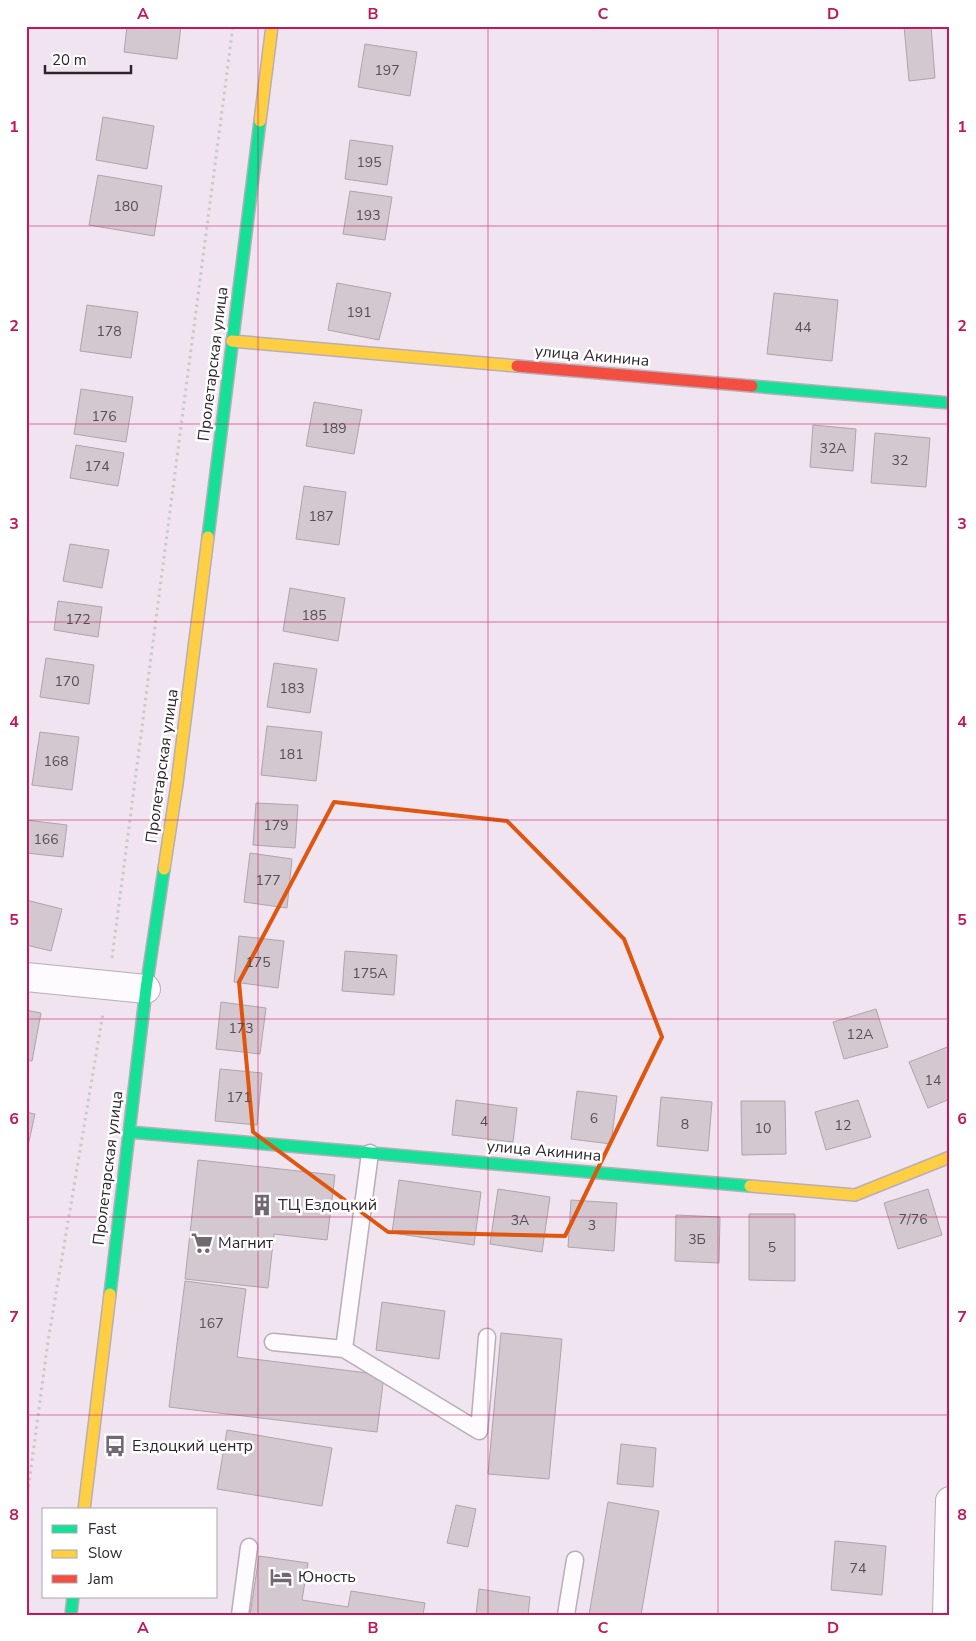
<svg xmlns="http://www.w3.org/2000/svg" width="976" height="1641" font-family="'Nunito Sans',sans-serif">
  <rect width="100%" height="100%" fill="#f0e4f0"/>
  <path fill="#d3c8d0" stroke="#aea4ab" d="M127,26h54l-4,33 -53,-7z
    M904,26h27l4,52 -26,3z
    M365,44l52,8 -7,44 -52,-9z
    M103,117l51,9 -7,43 -51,-9z
    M350,140l43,6 -6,39 -42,-6z
    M98,175l64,11 -8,50 -65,-11z
    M350,191l42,6 -7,43 -42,-6z
    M337,283l54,10 -12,47 -51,-10z
    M774,293l64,7 -6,61 -65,-7z
    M87,305l51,7 -7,46 -51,-7z
    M81,389l52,8 -7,45 -52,-8z
    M314,402l48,8 -8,44 -48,-8z
    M813,425l43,4 -3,42 -43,-4z
    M875,433l55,5 -4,49 -55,-4z
    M76,445l48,8 -6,33 -48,-8z
    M304,486l42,6 -7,53 -43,-6z
    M70,544l39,6 -7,38 -39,-7z
    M290,588l55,10 -7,43 -55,-10z
    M58,601l44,6 -4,30 -44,-7z
    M46,658l48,7 -5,39 -49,-7z
    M274,663l43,6 -7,44 -43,-6z
    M267,726l55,6 -6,49 -55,-6z
    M40,732l39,5 -7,53 -40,-5z
    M256,803l42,2 -3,43 -42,-3z
    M26,820l41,5 -4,32 -37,-4z
    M250,853l42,6 -5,49 -43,-6z
    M26,900l36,9 -11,42 -25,-6z
    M239,936l45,5 -6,47 -44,-6z
    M345,951l52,4 -3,40 -52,-4z
    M221,1002l45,6 -6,46 -44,-5z
    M876,1009l12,38 -44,12 -11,-37z
    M26,1010l15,3 -9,48 -6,-1z
    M950,1046v53l-22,9 -19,-46z
    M220,1069l42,4 -5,52 -42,-4z
    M577,1091l40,5 -6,48 -40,-5z
    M661,1097l51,5 -4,49 -51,-5z
    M456,1100l61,8 -4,34 -61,-7z
    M858,1100l13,37 -45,13 -11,-38z
    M741,1101h44l1,53 -44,1z
    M26,1112l9,2 -9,41z
    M198,1160l137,15 -8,65 -53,-6 -6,54 -83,-9z
    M399,1180l82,12 -7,53 -82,-12z
    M498,1189l52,8 -8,55 -52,-8z
    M928,1189l14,46 -44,14 -14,-46z
    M571,1200l46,3 -3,48 -46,-4z
    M749,1214h46v67l-46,-1z
    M676,1215l44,2 -1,46 -44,-2z
    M185,1281l61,8 -9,68 147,18 -7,57 -208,-25z
    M382,1302l63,9 -6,48 -63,-9z
    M501,1333l61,6 -13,140 -61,-5z
    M227,1430l105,18 -10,58 -105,-17z
    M621,1444l35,4 -3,39 -36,-3z
    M608,1502l51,9 -18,104h-52z
    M456,1505l20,4 -8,38 -21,-4z
    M835,1541l51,5 -4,49 -51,-5z
    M259,1556l49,7 -6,37 46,7 3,-16 74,12 -2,12h-173z
    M479,1589l51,8 -2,18h-52z"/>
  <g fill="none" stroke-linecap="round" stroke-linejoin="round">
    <g stroke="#b7aeb7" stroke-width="19">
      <path id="lane" d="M370,1153l-26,196 135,82 8,-94
        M273,1342l71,7
        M240,1615l9,-68
        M566,1615l9,-55"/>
    </g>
    <g stroke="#b7aeb7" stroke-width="30">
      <path id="street" d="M26,977l120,12
        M947,1615l3,-114"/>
    </g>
    <g stroke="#b7aeb7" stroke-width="14">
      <path id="fast" d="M752,386l198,17
        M208,537l52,-416
        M129,1132l621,54
        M110,1294l36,-305 18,-120
        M71,1615l2,-18"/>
    </g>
    <g stroke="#b7aeb7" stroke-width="14">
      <path id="slow" d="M260,121l12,-95
        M232,341l285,25
        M164,869l13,-85 31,-247
        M750,1186l105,9 95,-38
        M84,1510l26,-216"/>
    </g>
    <g stroke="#b7aeb7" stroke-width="14">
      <path id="jam" d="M517,366l235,20"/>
    </g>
    <path stroke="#cbc7cb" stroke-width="3" stroke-dasharray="2.5 4" stroke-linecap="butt" d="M112,958l121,-932
      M26,1506l22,-165 55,-328"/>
    <use href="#lane" stroke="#fdfbfd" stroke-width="16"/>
    <use href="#street" stroke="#fdfbfd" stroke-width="28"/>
    <use href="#fast" stroke="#16e098" stroke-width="11"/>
    <use href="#slow" stroke="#ffcf43" stroke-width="11"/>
    <use href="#jam" stroke="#f24e42" stroke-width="11"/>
  </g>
  <path fill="none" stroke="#df560e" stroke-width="4" stroke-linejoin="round" d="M334,802l173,19 117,118 38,98 -97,199 -177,-4 -135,-100 -14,-150z"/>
  <path fill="none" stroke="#c2185b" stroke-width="1" stroke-opacity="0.55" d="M258,26v1589M488,26v1589M718,26v1589M26,226h924M26,424h924M26,622h924M26,820h924M26,1019h924M26,1217h924M26,1415h924"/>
  <defs>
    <g id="building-bare" transform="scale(1.725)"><path d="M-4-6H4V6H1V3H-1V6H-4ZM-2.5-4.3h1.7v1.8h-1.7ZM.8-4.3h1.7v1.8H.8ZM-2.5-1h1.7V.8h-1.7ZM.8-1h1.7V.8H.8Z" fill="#716871" stroke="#fff" stroke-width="2.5" paint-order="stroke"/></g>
    <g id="supermarket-bare" transform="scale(1.725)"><path d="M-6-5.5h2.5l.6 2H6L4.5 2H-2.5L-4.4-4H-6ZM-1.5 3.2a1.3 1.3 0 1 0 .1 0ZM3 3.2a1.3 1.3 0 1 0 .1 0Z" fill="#716871" stroke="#fff" stroke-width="2.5" paint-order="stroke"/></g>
    <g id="bus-bare" transform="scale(1.725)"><path d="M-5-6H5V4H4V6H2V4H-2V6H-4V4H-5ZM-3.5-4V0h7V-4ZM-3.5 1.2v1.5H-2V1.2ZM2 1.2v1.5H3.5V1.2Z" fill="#716871" stroke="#fff" stroke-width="2.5" paint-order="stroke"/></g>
    <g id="hotel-bare" transform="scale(1.725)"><path d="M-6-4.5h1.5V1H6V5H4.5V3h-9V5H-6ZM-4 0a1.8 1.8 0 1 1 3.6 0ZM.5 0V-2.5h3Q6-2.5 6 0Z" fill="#716871" stroke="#fff" stroke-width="2.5" paint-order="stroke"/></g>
  </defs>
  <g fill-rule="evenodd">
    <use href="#building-bare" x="262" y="1205"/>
    <use href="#supermarket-bare" x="202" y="1243"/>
    <use href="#bus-bare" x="115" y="1446"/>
    <use href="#hotel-bare" x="281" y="1577"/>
  </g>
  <g text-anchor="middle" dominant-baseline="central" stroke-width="5" stroke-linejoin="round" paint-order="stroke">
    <g font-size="14" fill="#564e56">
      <text x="387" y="70">197</text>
      <text x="369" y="162">195</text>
      <text x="126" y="206">180</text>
      <text x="368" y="215">193</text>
      <text x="359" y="312">191</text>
      <text x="803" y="327">44</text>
      <text x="109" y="331">178</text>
      <text x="104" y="416">176</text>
      <text x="334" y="428">189</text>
      <text x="833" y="448">32А</text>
      <text x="900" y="460">32</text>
      <text x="97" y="466">174</text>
      <text x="321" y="516">187</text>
      <text x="314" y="615">185</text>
      <text x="78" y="619">172</text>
      <text x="67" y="681">170</text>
      <text x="292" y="688">183</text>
      <text x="291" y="754">181</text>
      <text x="56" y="761">168</text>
      <text x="276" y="825">179</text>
      <text x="46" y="839">166</text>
      <text x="268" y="880">177</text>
      <text x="258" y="962">175</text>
      <text x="370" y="973">175А</text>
      <text x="241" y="1028">173</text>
      <text x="860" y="1034">12А</text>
      <text x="933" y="1080">14</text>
      <text x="239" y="1097">171</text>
      <text x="594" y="1118">6</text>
      <text x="484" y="1121">4</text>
      <text x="685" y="1124">8</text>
      <text x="843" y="1125">12</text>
      <text x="763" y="1128">10</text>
      <text x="913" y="1219">7/76</text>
      <text x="520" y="1220">3А</text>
      <text x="592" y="1225">3</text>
      <text x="697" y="1239">3Б</text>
      <text x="772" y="1247">5</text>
      <text x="211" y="1323">167</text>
      <text x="858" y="1568">74</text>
    </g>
    <g font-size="16" fill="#2d252d" stroke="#fff">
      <text transform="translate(592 356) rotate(5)">улица Акинина</text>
      <text transform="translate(213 364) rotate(-83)">Пролетарская улица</text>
      <text transform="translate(162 766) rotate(-82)">Пролетарская улица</text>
      <text transform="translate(544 1151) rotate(5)">улица Акинина</text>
      <text transform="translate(108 1168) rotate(-83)">Пролетарская улица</text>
    </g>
    <g font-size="16" fill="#2d252d" stroke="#fff" text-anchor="start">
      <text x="278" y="1205">ТЦ Ездоцкий</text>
      <text x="218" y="1243">Магнит</text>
      <text x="132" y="1446">Ездоцкий центр</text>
      <text x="298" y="1577">Юность</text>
    </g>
  </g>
  <rect width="976" height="1641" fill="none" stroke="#ffffff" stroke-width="55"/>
  <rect x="42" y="1508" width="175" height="90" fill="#ffffff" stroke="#aba8ab"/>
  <rect x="52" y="1525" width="25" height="8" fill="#16e098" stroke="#aba8ab"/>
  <text x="88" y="1534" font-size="15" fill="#2d252d">Fast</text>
  <rect x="52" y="1550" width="25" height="8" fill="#ffcf43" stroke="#aba8ab"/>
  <text x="88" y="1558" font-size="15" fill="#2d252d">Slow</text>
  <rect x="52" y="1575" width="25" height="8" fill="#f24e42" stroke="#aba8ab"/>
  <text x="88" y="1584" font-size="15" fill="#2d252d">Jam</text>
  <path d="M45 65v8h86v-8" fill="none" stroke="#2d252d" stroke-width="2.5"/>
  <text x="52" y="65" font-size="15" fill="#2d252d" stroke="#ffffff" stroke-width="4" paint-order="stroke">20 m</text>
  <rect x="28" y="28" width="920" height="1586" fill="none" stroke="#c2185b" stroke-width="2"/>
  <g font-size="16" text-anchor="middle" font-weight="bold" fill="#c2185b">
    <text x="143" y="19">A</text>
    <text x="373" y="19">B</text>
    <text x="603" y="19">C</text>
    <text x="833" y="19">D</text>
    <text x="14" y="132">1</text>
    <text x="962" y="132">1</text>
    <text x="14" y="331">2</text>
    <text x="962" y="331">2</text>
    <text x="14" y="529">3</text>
    <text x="962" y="529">3</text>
    <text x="14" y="727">4</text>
    <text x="962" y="727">4</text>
    <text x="14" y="925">5</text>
    <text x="962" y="925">5</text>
    <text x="14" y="1124">6</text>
    <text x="962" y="1124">6</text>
    <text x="14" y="1322">7</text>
    <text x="962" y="1322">7</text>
    <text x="14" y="1520">8</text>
    <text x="962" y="1520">8</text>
    <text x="143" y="1633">A</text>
    <text x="373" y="1633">B</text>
    <text x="603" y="1633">C</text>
    <text x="833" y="1633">D</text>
  </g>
</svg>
